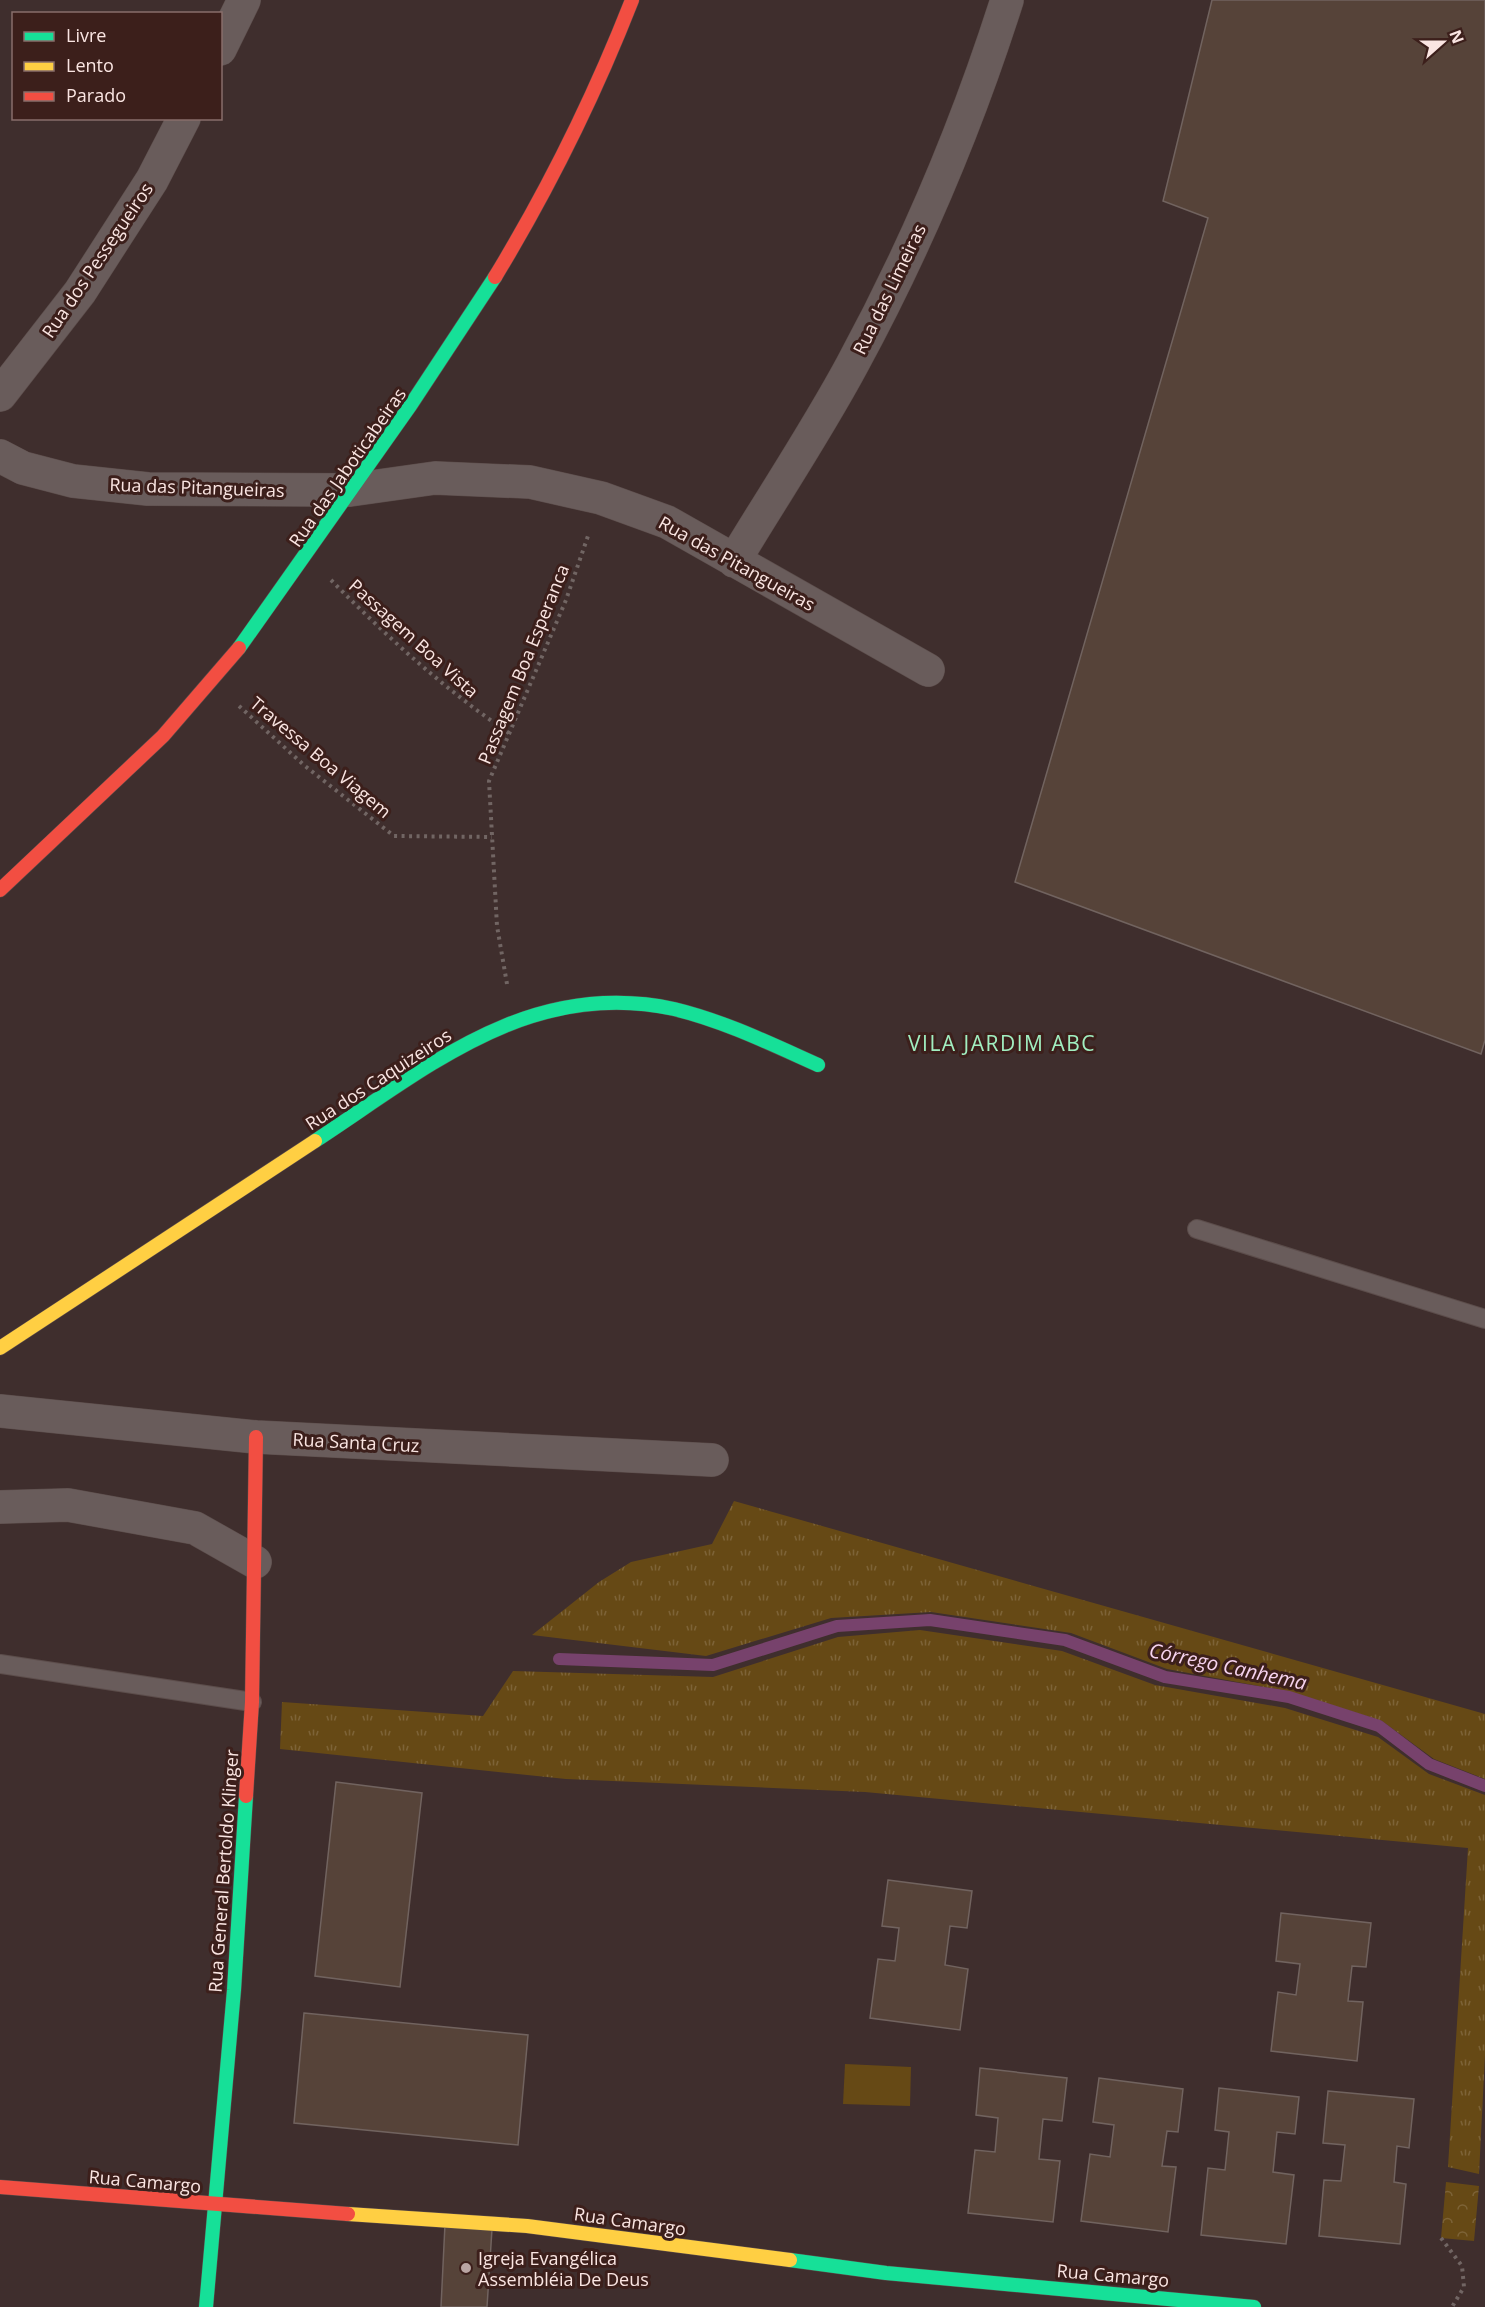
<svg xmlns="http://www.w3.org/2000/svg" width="1485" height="2307" font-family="'Open Sans',sans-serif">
  <defs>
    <pattern id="grass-tufts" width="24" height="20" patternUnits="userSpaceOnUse" patternTransform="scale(1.5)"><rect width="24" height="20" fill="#664915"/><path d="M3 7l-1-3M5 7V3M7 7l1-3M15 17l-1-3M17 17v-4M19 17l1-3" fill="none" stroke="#7d6337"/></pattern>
    <pattern id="park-crowns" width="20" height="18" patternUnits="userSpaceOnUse" patternTransform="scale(1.5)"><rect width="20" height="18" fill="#664915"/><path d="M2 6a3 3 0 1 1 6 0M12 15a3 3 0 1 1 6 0" fill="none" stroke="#7d6337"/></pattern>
  </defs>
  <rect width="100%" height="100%" fill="#3f2e2d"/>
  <path fill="url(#grass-tufts)" d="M734,1501l751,213v65l-51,-20 -52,-38 -91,-29 -124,-23 -96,-36 -140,-21 -100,6 -125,38 -174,-21 67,-53 32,-20 81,-18z
    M920,1630l142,21 93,34 130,23 93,29 51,37 56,21v260l-6,119 -31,-7 20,-319 -603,-56 -299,-13 -286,-30 2,-47 201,14 30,-45 200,6 125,-40z"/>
  <path fill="url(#park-crowns)" d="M1446,2182l33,4 -5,55 -33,-3z"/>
  <path fill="#664915" d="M845,2064l66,3 -1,39 -67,-2z"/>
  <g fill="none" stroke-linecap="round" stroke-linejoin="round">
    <path stroke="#77426c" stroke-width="12" d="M559,1659l154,6 124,-39 93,-6 135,20 100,37 124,20 90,29 50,38 56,22"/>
  </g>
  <path fill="#564339" stroke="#71635f" stroke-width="1.5" d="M1212,0h273v1040l-4,14 -466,-172 193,-664 -45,-17z
    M336,1782l86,11 -22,194 -85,-11z
    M888,1880l84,11 -5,37 -17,-2 -5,39 23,4 -8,61 -90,-12 8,-59 17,2 4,-33 -17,-2z
    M1281,1913l90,10 -5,44 -14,-1 -4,35 15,1 -6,59 -86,-10 7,-59 18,3 4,-31 -24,-3z
    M304,2013l224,22 -10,110 -224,-22z
    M980,2068l87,10 -5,43 -19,-2 -4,40 21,2 -7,61 -85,-9 7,-63 20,2 3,-34 -22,-3z
    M1099,2078l84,11 -5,43 -11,-1 -5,35 14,1 -8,65 -87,-11 9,-67 20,3 4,-32 -21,-3z
    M1219,2088l80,9 -4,37 -18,-2 -4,40 21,3 -8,69 -85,-9 7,-67 17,2 4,-38 -14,-2z
    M1328,2091l86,8 -5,49 -12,-2 -3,36 12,2 -6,60 -81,-8 5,-56 17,1 4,-36 -22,-2z
    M445,2224l47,5 -5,78h-46z"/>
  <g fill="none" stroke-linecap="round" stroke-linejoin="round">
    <g stroke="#5c4d4b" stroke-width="20">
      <path id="lane" d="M1197,1229l288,90
        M0,1664l252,38"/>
    </g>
    <g stroke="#5c4d4b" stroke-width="34">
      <path id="street" d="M220,49l24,-49
        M0,395l80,-103 72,-112 32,-62
        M0,456l23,12 50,13 75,8 202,1 85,-12 95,4 71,16 66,24 261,148
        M734,561c39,-65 82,-129 118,-196 63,-116 115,-239 155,-365
        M0,1411l256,26 456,23
        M0,1507l68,-2 127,23 60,34"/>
    </g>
    <g stroke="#5c4d4b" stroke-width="15">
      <path id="fast" d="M239,648l171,-242 85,-129
        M315,1141c113,-74 215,-163 359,-132 50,12 97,35 144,56
        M790,2260l96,13 368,34
        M206,2307l28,-317 12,-194"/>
    </g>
    <g stroke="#5c4d4b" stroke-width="15">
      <path id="slow" d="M0,1348l315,-207
        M348,2214l179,12 263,34"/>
    </g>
    <g stroke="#5c4d4b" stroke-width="15">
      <path id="jam" d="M495,277c54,-89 99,-180 137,-277
        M0,890l163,-154 76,-88
        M246,1796l6,-94 4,-265
        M0,2187l348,27"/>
    </g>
    <path stroke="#716563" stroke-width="4" stroke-dasharray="3 4.5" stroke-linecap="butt" d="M331,580c55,56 113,109 178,153
      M239,706l66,60 89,70 98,1
      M507,984l-10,-58 -8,-145 77,-181 23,-67
      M1441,2238l21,28 2,21 -12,20"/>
    <use href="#lane" stroke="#695c5b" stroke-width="18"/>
    <use href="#street" stroke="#695c5b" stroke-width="33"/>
    <use href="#fast" stroke="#16e098" stroke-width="14"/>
    <use href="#slow" stroke="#ffcf43" stroke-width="14"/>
    <use href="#jam" stroke="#f24e42" stroke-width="14"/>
  </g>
  <circle fill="#b9a5a3" stroke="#3c1f1b" stroke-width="2" cx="466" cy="2268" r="6"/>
  <g text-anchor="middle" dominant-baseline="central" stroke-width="6" stroke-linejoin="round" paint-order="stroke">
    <g font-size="18" fill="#fae5e2" stroke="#3c1f1b">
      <text transform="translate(97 260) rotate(-56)">Rua dos Pessegueiros</text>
      <text transform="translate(889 289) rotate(-64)">Rua das Limeiras</text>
      <text transform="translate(347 467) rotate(-55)">Rua das Jaboticabeiras</text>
      <text transform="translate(197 487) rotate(2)">Rua das Pitangueiras</text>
      <text transform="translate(737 563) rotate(29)">Rua das Pitangueiras</text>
      <text transform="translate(414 638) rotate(42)">Passagem Boa Vista</text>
      <text transform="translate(523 664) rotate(-68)">Passagem Boa Esperanca</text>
      <text transform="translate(321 757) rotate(40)">Travessa Boa Viagem</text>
      <text transform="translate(378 1079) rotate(-33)">Rua dos Caquizeiros</text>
      <text transform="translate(356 1442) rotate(3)">Rua Santa Cruz</text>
      <text transform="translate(223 1871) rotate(-86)">Rua General Bertoldo Klinger</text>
      <text transform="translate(145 2181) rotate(5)">Rua Camargo</text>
      <text transform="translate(630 2221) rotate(8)">Rua Camargo</text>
      <text transform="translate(1113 2275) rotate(5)">Rua Camargo</text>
    </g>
    <g font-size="18" fill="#fae5e2" stroke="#3c1f1b" text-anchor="start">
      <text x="478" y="2258">Igreja Evangélica<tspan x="478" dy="21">Assembléia De Deus</tspan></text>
    </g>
    <g font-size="20" font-style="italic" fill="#f6d3ee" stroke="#3c1f1b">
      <text transform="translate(1228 1666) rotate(12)">Córrego Canhema</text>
    </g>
    <g font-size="21" letter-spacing="1.5" fill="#a1efc1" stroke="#3c1f1b">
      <text x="1002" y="1043">VILA JARDIM ABC</text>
    </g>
  </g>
  <rect x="12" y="12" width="210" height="108" fill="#3c1f1b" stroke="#886e6b" stroke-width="1.5"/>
  <rect x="24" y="32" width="30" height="9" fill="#16e098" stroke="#886e6b" stroke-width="1.5"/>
  <text x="66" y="42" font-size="18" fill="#fae5e2">Livre</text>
  <rect x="24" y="62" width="30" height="9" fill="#ffcf43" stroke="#886e6b" stroke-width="1.5"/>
  <text x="66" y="72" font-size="18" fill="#fae5e2">Lento</text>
  <rect x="24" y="92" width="30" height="9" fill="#f24e42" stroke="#886e6b" stroke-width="1.5"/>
  <text x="66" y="102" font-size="18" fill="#fae5e2">Parado</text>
  <g transform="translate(1443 42) rotate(69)" stroke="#3c1f1b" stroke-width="4.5" paint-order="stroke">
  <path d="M0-4.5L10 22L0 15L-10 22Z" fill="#fae5e2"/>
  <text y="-9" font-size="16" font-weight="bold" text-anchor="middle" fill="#fae5e2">N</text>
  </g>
</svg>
